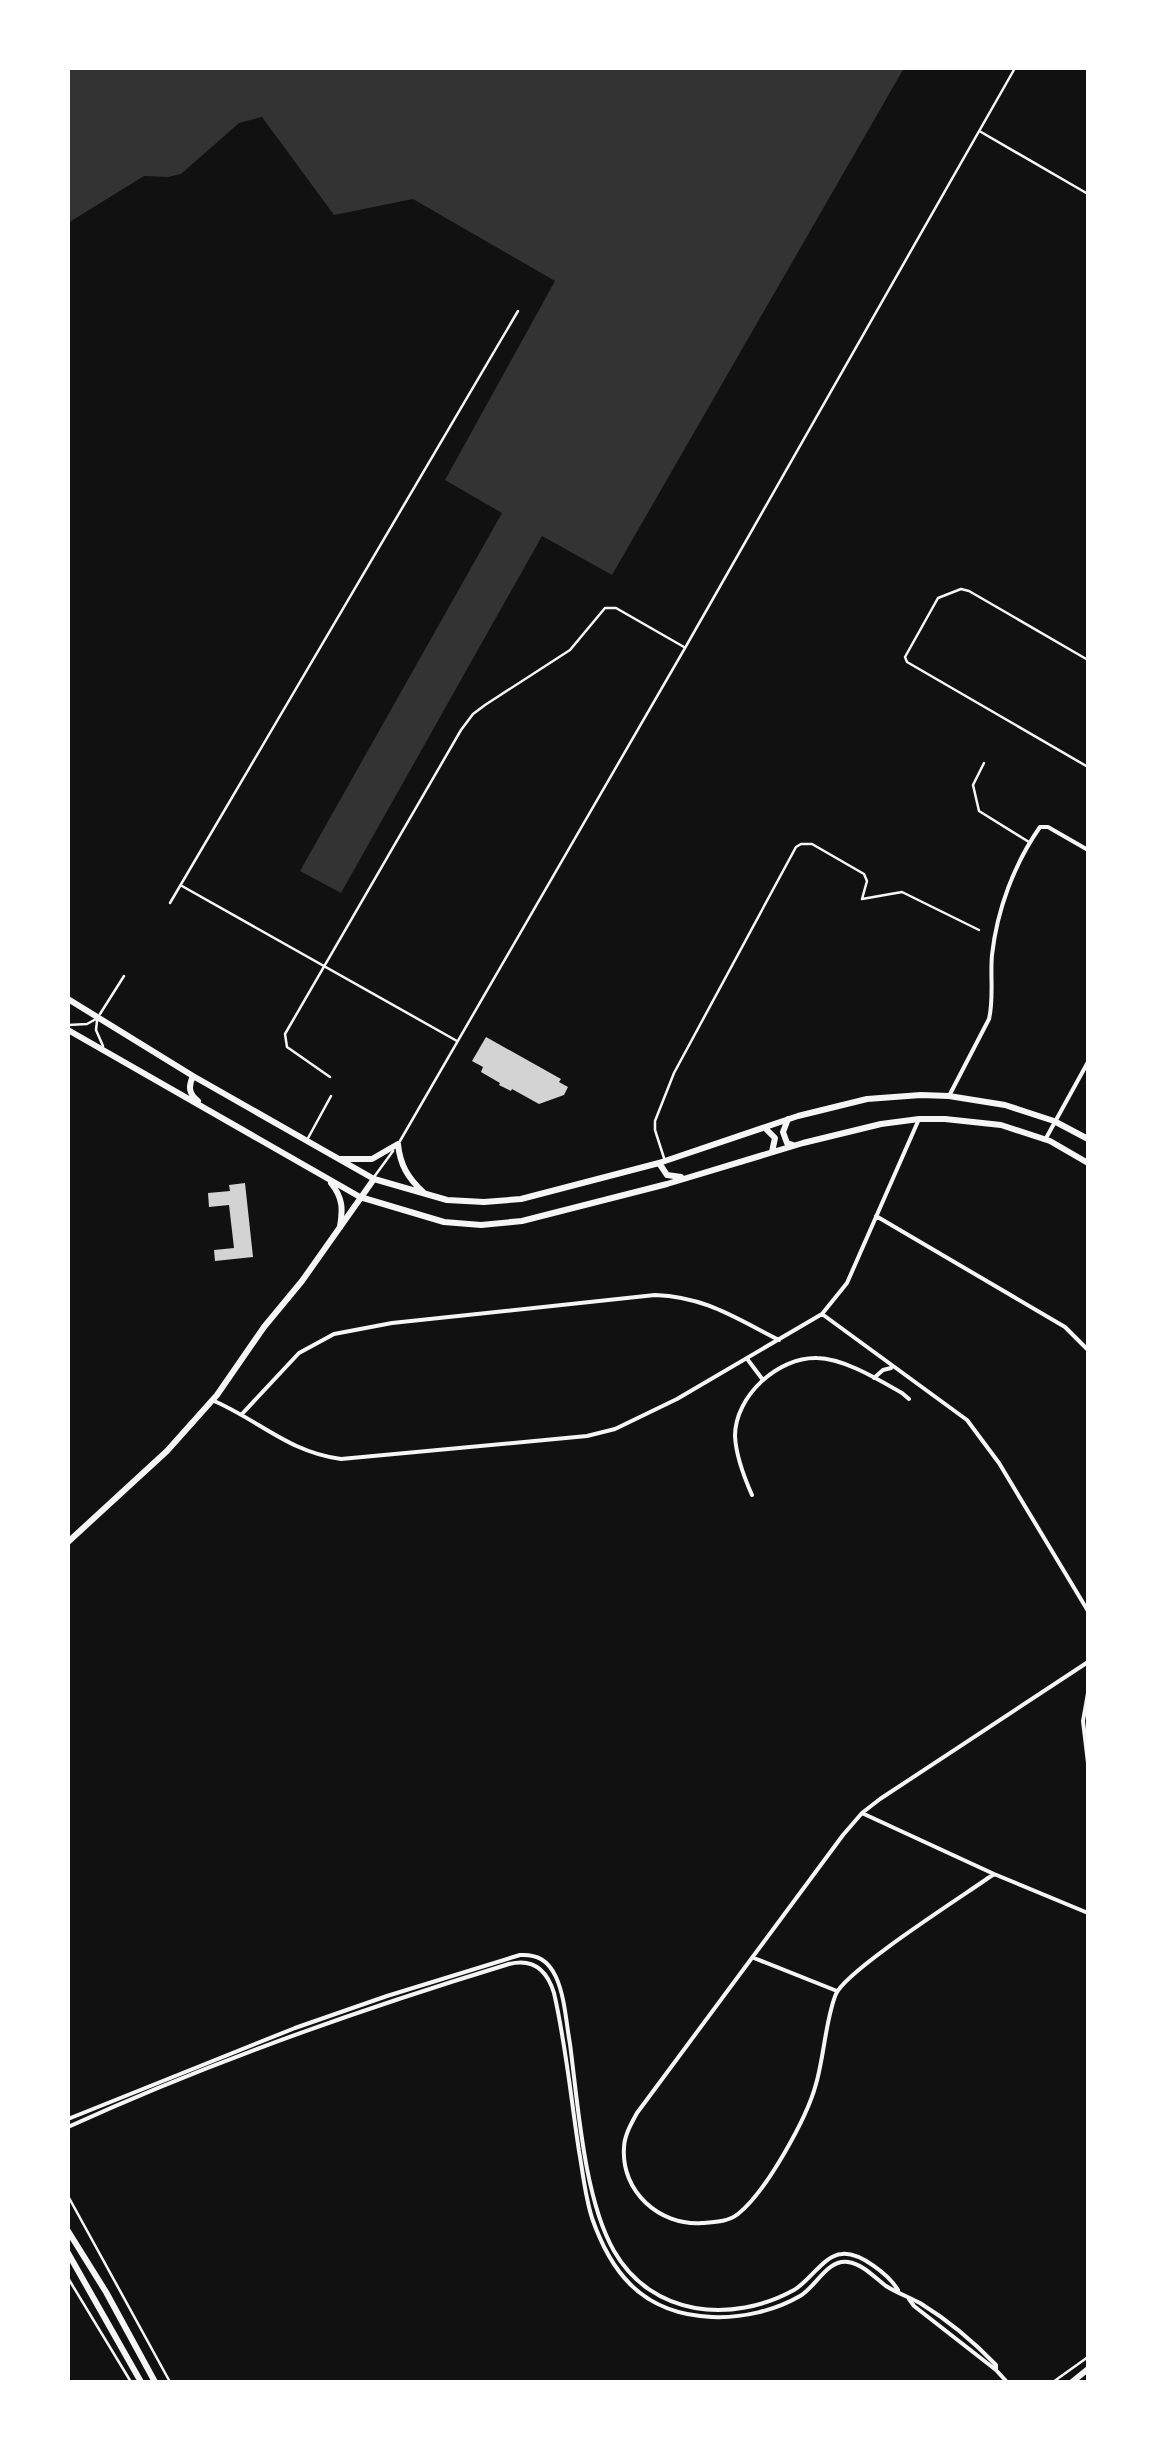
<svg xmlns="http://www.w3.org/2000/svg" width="1156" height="2450" font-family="Signika,sans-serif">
  <rect width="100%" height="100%" fill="#111"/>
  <path fill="#333" d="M68,68h836l-292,507 -70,-39 -201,357 -41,-22 202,-358 -57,-33 110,-199 -142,-82 -79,16 -72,-98 -23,6 -58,51 -13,3 -24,-1 -76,47z"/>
  <path fill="#d3d3d3" d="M486,1037l75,42 -2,3 9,5 -4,8 -25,9 -27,-15 -1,2 -12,-6 1,-2 -19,-11 2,-5 -11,-6z
    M245,1183l8,74 -38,4 -1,-11 20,-2 -5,-43 -20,2 -1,-14 22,-2 -1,-6z"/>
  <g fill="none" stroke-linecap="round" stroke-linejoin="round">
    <path stroke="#f5f5f5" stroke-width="2.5" d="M68,2196l102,186
      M68,2278l63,104
      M1053,2382l35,-25"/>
    <path stroke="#f5f5f5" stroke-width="2.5" d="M981,132l107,62
      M1088,660l-119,-69 -8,-2 -23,9 -33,59 2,5 181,105
      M984,763l-11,22 6,26 50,31
      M182,886l275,155
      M170,903l348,-592
      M100,1014l24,-38
      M97,1021l-1,9 7,16
      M68,1025l19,-1 9,-5
      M330,1077l-43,-30 -2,-13 176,-304 12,-16 12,-9 85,-55 35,-42h11l68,39
      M307,1140l24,-44
      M400,1141l285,-493 330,-580
      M664,1158l-9,-28v-9l19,-48 122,-226 5,-3h11l52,30 3,7 -5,18 40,-7 77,38
      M374,1177l19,-26"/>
    <path stroke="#f5f5f5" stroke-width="4" d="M949,1096l40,-77c5,-21 1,-43 3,-64 5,-45 22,-91 48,-128h8l40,23
      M1045,1140l43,-78
      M876,1216l189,111 23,23
      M822,1314l145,106 32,43 89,148
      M748,1360l15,20
      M874,1378l9,-8 8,-2
      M212,1400c47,20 76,52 129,59l246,-23 28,-7 62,-30 145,-85 25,-31 72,-164
      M242,1414l57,-61 35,-19 58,-11 263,-28c51,2 80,23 124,45
      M752,1495c-8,-18 -16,-38 -17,-59 0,-40 43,-79 82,-78 26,0 62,22 85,35l7,6
      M1088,1693l-5,28 5,42
      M864,1814l130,60 94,39
      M994,1874c-28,20 -148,96 -158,120 -10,23 -12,63 -20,90 -9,34 -50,108 -78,130 -10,8 -24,8 -36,9 -43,3 -81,-32 -78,-75 0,-12 7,-24 13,-35l206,-278 19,-22 18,-14 208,-137
      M754,1958l83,33
      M68,2119l227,-91 92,-32 133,-41c17,-1 28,5 36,22 9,20 10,45 14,67 8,60 14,155 44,207 38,66 118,73 180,39 16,-9 30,-35 48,-36 18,-2 47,21 56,36
      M68,2127c142,-65 290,-117 441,-163 24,-6 38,6 45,29 12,52 17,106 25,158 4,22 6,45 13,67 8,23 20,48 38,66 42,43 120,41 170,12 16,-9 27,-37 48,-34 15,2 27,16 38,24 11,7 23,11 34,17 26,16 55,40 76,62v5
      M909,2299l5,7 82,64 11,12"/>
    <path stroke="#f5f5f5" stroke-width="6" d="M68,1542l99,-91 50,-56 47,-68 38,-46 72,-102
      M68,2231l38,61 49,90
      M68,2253l73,129"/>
    <path stroke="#f5f5f5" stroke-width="6" d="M68,999l125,77 181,103 73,21 37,2 37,-3 138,-36 139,-47 69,-17 54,-4 28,1 56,9 49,16 34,18
      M68,1030l292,167 84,25 37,3 41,-4 145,-37 136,-41 78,-19 38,-5h26l56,6 49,16 38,22
      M193,1076c-5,11 -4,18 5,25
      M788,1119l-5,13 4,11 6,2
      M765,1128l10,10 -3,14
      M340,1159h32l26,-15c2,21 10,34 25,48
      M659,1163l8,12 14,2
      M331,1183c12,15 12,26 9,44
      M1072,2382l16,-13"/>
  </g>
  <rect width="1156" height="2450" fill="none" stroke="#ffffff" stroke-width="140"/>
</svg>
